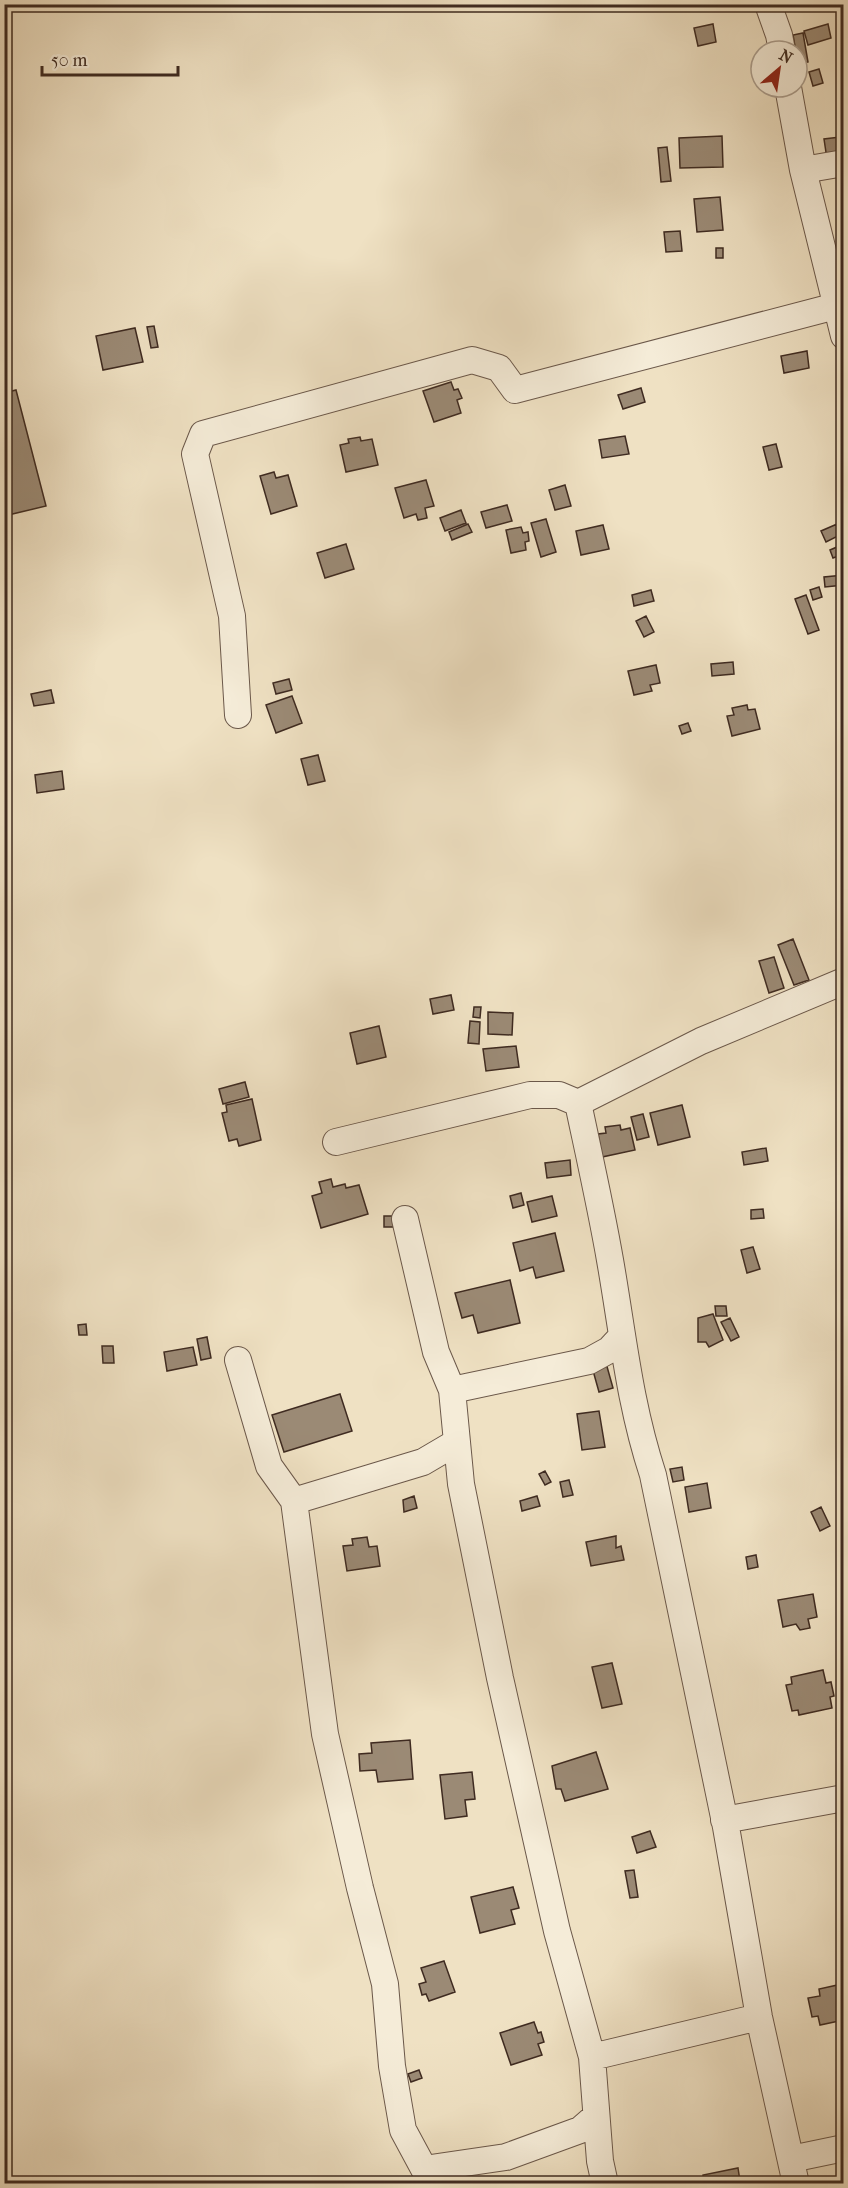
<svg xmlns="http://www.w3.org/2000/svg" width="848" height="2188" font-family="'IM FELL French Canon',serif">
  <rect width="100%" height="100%" fill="#efe1c3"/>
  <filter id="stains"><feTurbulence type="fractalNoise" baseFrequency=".00333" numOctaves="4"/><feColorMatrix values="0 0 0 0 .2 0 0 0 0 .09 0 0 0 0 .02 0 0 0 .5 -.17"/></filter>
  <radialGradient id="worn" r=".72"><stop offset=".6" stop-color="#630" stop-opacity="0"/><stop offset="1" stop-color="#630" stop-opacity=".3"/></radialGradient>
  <path fill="#9b8a75" stroke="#3f2b21" stroke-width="1.5" d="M713,24l3,18 -18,4 -4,-18z
    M828,24l3,14 -23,7 -4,-14z
    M803,33l5,29 -10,2 -5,-29z
    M819,69l4,14 -10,3 -4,-14z
    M722,136l1,31 -43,1 -1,-30z
    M840,137l4,19 -17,3 -3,-20z
    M667,147l4,34 -10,1 -3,-34z
    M720,197l3,33 -26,2 -3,-33z
    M680,231l2,20 -16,1 -2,-20z
    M716,248h7v10h-7z
    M154,326l4,21 -7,1 -4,-21z
    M135,328l8,34 -40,8 -7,-34z
    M807,351l2,17 -25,5 -3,-17z
    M451,382l3,8 4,-1 4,9 -5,2 4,13 -27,9 -11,-31z
    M641,388l4,14 -22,7 -5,-14z
    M16,390l30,116 -42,10v-123z
    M625,436l4,18 -27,4 -3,-18z
    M360,437l1,4 11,-2 6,26 -32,7 -6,-27 9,-2 -1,-4z
    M776,444l6,23 -13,3 -6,-23z
    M274,472l2,6 12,-3 9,31 -26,8 -11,-38z
    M426,480l8,26 -9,2 2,10 -9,2 -2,-6 -12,4 -9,-30z
    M565,485l6,21 -16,4 -6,-20z
    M507,505l5,16 -26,7 -5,-16z
    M461,510l5,13 -21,8 -5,-13z
    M546,519l10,33 -15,5 -10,-34z
    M468,524l4,8 -20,8 -3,-8z
    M837,524l5,10 -16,8 -5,-11z
    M603,525l6,24 -28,6 -5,-24z
    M521,527l2,6 5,-1 1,9 -4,1 1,8 -15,3 -5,-23z
    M346,544l8,25 -29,9 -8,-25z
    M844,544v10l-11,4 -3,-8z
    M844,575v10l-19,2 -1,-10z
    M819,587l3,10 -9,3 -3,-10z
    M651,590l3,11 -20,5 -2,-11z
    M806,595l13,35 -11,4 -13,-35z
    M646,616l8,16 -10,5 -8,-16z
    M733,662l1,12 -22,2 -1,-12z
    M656,665l4,18 -10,2 2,6 -18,4 -6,-24z
    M289,679l3,11 -16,4 -3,-11z
    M51,690l3,13 -20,3 -3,-12z
    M292,696l10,27 -26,10 -10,-28z
    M747,705l1,5 7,-1 5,20 -28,7 -5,-20 7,-1 -2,-7z
    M688,723l3,8 -9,3 -3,-8z
    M318,755l7,26 -17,4 -7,-26z
    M62,771l2,18 -27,4 -2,-18z
    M793,939l16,41 -15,5 -16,-40z
    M774,957l10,31 -15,5 -10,-32z
    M451,995l3,15 -21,4 -3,-15z
    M474,1007h7l-1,11 -7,-1z
    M488,1012l25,1 -1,22 -24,-1z
    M470,1021l10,1 -1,22 -11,-1z
    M379,1026l7,31 -29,7 -7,-31z
    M516,1046l3,21 -33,4 -3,-22z
    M245,1082l4,15 -26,7 -4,-15z
    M252,1099l9,41 -22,6 -2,-7 -8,2 -7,-28 5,-1 -1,-7z
    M682,1105l8,32 -32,8 -8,-32z
    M643,1114l6,23 -12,3 -6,-23z
    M620,1125l1,5 9,-2 5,22 -33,7 -4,-23 8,-1 -1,-6z
    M766,1148l2,13 -24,4 -2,-13z
    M570,1160l1,15 -24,3 -2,-15z
    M331,1179l2,8 12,-3 1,4 13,-3 9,29 -47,14 -9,-32 10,-3 -3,-11z
    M521,1193l3,12 -11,3 -3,-12z
    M552,1196l5,20 -25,6 -5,-20z
    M763,1209l1,9 -13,1v-9z
    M384,1216h10l1,11h-11z
    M555,1233l9,38 -28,7 -3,-11 -13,4 -7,-28z
    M753,1247l7,22 -13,4 -6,-23z
    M510,1280l10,43 -42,10 -5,-18 -11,3 -7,-25z
    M715,1306h11l1,10h-11z
    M713,1314l10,26 -14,7 -3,-5h-8v-24z
    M730,1318l9,19 -8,4 -10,-19z
    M86,1324l1,11h-8l-1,-10z
    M207,1337l4,21 -10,2 -4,-21z
    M102,1346h11l1,17h-11z
    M193,1347l4,18 -30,6 -3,-19z
    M606,1363l7,25 -14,4 -7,-25z
    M340,1394l12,37 -68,21 -12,-37z
    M599,1411l6,36 -23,3 -5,-36z
    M682,1467l2,13 -11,2 -3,-13z
    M545,1471l6,11 -6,3 -6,-11z
    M569,1480l4,15 -10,2 -3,-15z
    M707,1483l4,25 -22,4 -4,-25z
    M414,1496l3,12 -13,4 -1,-12z
    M537,1496l3,10 -18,5 -2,-10z
    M821,1507l9,19 -10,5 -9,-19z
    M616,1536v12l5,-2 3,14 -33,6 -5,-24z
    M367,1537l2,10 8,-1 3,20 -33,5 -4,-25 10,-1 -1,-6z
    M756,1555l2,12 -10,2 -2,-12z
    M813,1594l4,23 -9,2 2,9 -10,2 -4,-6 -13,3 -5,-27z
    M612,1663l10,41 -20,4 -10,-41z
    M823,1670l3,13 5,-1 3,14 -4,1 2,11 -33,7 -1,-5 -6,1 -6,-26 6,-1 -1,-7z
    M410,1740l3,39 -35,3 -2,-12 -16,1 -1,-17 13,-1 -1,-10z
    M596,1752l12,37 -43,12 -4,-12h-5l-4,-23z
    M472,1772l3,27 -10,1 2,16 -22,3 -5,-44z
    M650,1831l6,16 -19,6 -5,-16z
    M634,1870l4,27 -8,1 -5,-27z
    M513,1887l6,21 -8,2 4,14 -35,9 -9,-36z
    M444,1961l11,31 -26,9 -3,-7 -4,1 -3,-11 7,-2 -5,-14z
    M842,1984l2,36 -24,5 -2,-9 -6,1 -4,-19 12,-2 -1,-7z
    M534,2022l4,11 3,-1 3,10 -6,2 4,11 -31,10 -11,-32z
    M419,2070l3,8 -11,4 -3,-8z
    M738,2168l2,13 8,-1 1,4h-45l-1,-9z
    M690,2178l1,6h-14l-1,-3z"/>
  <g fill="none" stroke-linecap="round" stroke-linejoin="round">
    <g stroke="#6b584a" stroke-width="28">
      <path id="minor" d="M768,4l11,31 3,16
        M788,87l15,83 41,166
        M803,170l41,-7
        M238,715l-6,-99 -37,-162 8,-20 269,-74 27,8 16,22 321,-84
        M578,1103c11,52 23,105 32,157 13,74 19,142 43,215l73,352 33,190 37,167
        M336,1142l194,-47h29l19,8 123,-62 143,-60
        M405,1219l31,133 16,38 9,94 39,194 57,253 35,126 8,104 5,23
        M238,1360l31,106 25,35 31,233 35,154 25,96 7,82 11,64 21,39 82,-12 74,-27 16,-14
        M452,1390l137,-29 20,-11 13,-14
        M294,1501l129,-39 34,-20
        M724,1820l120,-22
        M592,2057l167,-40
        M791,2159l53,-11"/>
    </g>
    <use href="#minor" stroke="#f5ecd8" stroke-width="26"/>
  </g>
  <rect width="848" height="2188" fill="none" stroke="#efe1c3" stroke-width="24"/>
  <rect x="6" y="6" width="836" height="2176" fill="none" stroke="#3f2b21" stroke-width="3"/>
  <rect x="12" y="12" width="824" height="2164" fill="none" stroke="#3f2b21" stroke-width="1.5"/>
  <g transform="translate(779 69) rotate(29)"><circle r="28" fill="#f5ecd8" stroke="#ac9f8f" stroke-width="1.5"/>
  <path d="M0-4.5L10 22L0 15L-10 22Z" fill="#8f2418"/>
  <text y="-9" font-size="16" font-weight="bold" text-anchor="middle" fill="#3f2b21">N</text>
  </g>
  <path d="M42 66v9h136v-9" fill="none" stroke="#3f2b21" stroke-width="3"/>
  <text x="51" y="66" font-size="18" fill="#3f2b21" stroke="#f5ecd8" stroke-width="4.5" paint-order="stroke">50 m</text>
  <rect width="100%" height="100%" filter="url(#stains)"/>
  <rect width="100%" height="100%" fill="url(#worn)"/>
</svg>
